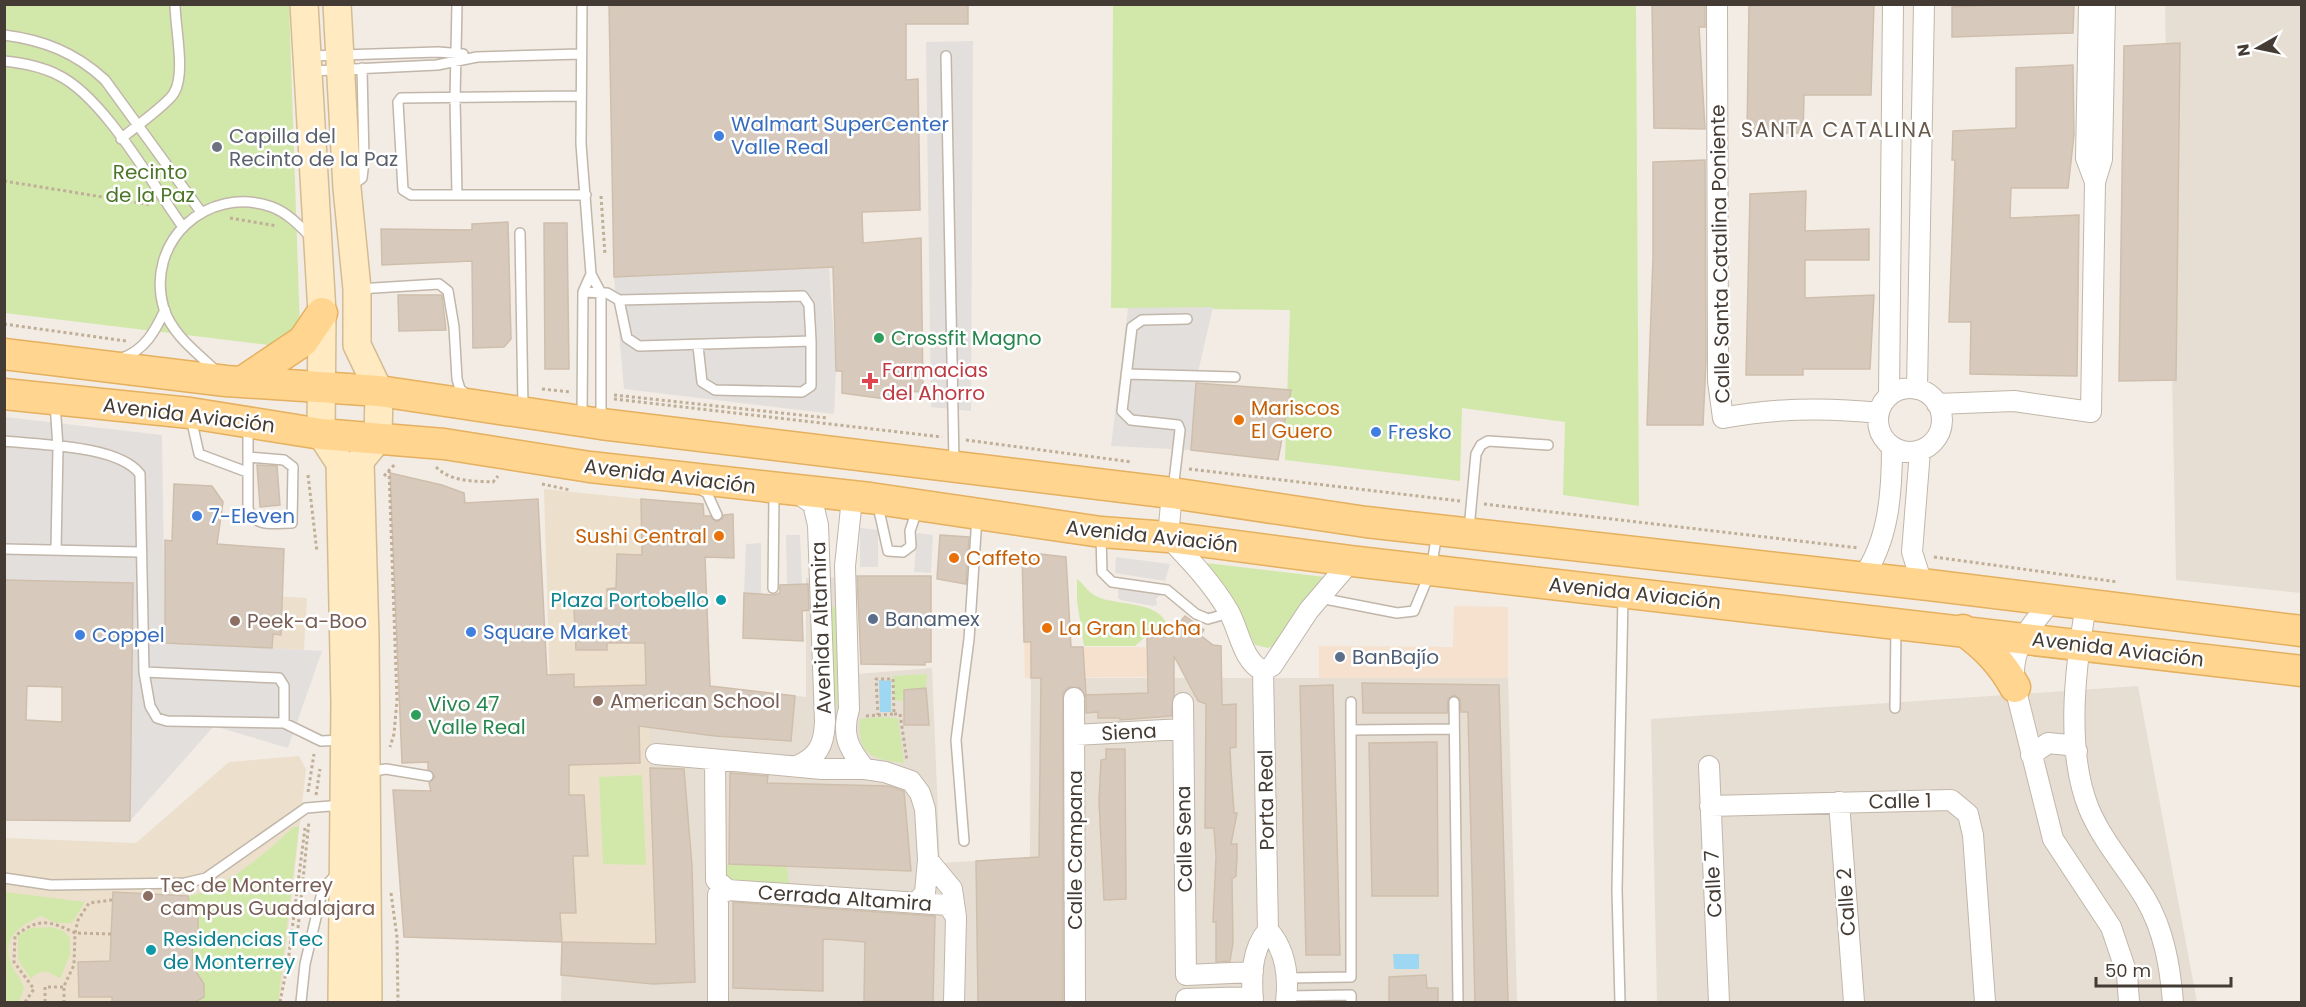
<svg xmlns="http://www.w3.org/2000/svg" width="2306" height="1007" font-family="Poppins,sans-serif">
  <rect width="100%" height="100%" fill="#f2ece4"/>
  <path fill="#e6ded2" d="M2165,5h136v588l-125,-13z
    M856,577l1,97 75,-6 8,195 85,-5v144h-464l1,-60 94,3 -10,-266 160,18v-119z
    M1031,678h477l9,324h-488z
    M2138,686l59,316h-540l-6,-283z"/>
  <path fill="#f5e1ce" d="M1022,552l44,5 5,90h75l1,30 -122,1z
    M1454,606l54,1v71h-189v-32l134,1z"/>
  <path fill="#ece0cd" d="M544,489l97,10 16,446 -95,-3 -9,-151z
    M166,590l141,8 -3,52 -139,-7z
    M299,756l7,13 -26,233h-275v-164l131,5 93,-81z"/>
  <path fill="#d2e8ab" d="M5,5h284l11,323 -23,18 -272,-33z
    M1113,5h523l3,501 -76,-11 2,-73 -103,-14 -2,73 -175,-21 5,-150 -179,-2z
    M1206,563l119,14 -44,66 -13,5 -13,-3 -19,-37z
    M1077,579c7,5 11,14 21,18 22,10 68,2 71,36l-20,1 -14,12h-51l-7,-45z
    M831,607h6v105l-5,-26z
    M927,674l-1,14 -22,2v11l-10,-1 -1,-24z
    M880,717l18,1 6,45c-32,-4 -47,-7 -44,-44z
    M642,775l4,90 -43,-1 -4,-87z
    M293,827h6l-21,175h-82l8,-5v-13l-5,-9h-6l-1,-37 6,-1v-32l-9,-1 -1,-8c30,-3 84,-47 105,-69z
    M729,864l58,3 2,16 -61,-2 -3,-14z
    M5,892l80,10 -13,21h-16l-15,-7c-22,10 -41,23 -29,50 4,8 9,13 12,22l-5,14h-14z
    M50,927l12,3 8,8v17l-10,24c-10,-8 -20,-11 -29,0l-13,-19v-25l13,-7z"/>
  <path fill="#e3dfdc" d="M973,41l-2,370 -40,-4 -5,-365z
    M829,267l7,104 -2,43 -210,-25 -10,-112z
    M1213,307l-17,74 -5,69 -80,-4 17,-138z
    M5,417l157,18 3,208 157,8 -34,97 -74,-22 -84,95 3,-238 -128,-3z
    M860,528l18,2v37h-18z
    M917,533l16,2 -2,38 -17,-1z
    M786,535h14l2,49h-15z
    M761,543v50h-17l2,-49z
    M1116,557l54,7 -5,17 -50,-8z
    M1118,588l43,6 -5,5 1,6 -4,1 -32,-6 -3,-2z"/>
  <path fill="#9ed7f1" d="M879,680l12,1v31h-11z
    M1393,954h26v15h-25z"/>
  <path fill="#d7cabc" stroke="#cfbeac" stroke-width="1.5" fill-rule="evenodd" d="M609,4h359v20h-62v56l12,-1 2,131 -58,2 1,31 58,-5 2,154 -24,-1 1,10 -58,-8v-22h-6l-3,-104 -219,10z
    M1652,4h53v23h-6l6,102 -51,-1z
    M1778,4h96l-3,91h-67l-1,38h-56l2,-127z
    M2016,4h58l-1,29 -121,4v-30z
    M2180,43l-4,337 -57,1 5,-335z
    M2073,65l1,70 -6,53h-57l-1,30 69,-3 -2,161 -107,-2 1,-52h-22l6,-162h-3l1,-29 63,-3v-60z
    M1705,160l1,200 -3,65h-56l6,-167v-96z
    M1806,191l-1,40 64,-2v31h-64v38l69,-3 -4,74h-67v6h-57l4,-181z
    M508,222l3,117 -7,8 -31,1 -1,-87 -90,4 -1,-36 91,1v-6z
    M544,223h23l2,146h-24z
    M398,295h44l4,35 -47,1z
    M1196,383l95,7 -13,70 -87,-10z
    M257,465l20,1 3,39 -20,2z
    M390,473l52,12 22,8 1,10 73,-4 9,176 27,-1v13l72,-2 -1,-42h-38v7h-31l-2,-41 33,-1v-19l9,-1 1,-34 25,1 -1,-56 62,5 1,12h6l6,6 6,-3 2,-4 9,-1 1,44 -29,-1 5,129 85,10 -4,45 -76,-5 -76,-10 1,37 -71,2v30h15l4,61h-15l3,57h-16l2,29 -158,-5 -11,-147 38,1 -2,-8 6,-6 -7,-8v-7l-26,1z
    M174,484l38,2 11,16 -6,42 67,5 -3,86 -8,-1 -1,14 -107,-5v-103l7,1z
    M940,535l29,2 -3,47 -29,-5z
    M1022,552l44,5 5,90h12l3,48 62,-2 -1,-56h20l18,-21 19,14 -4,5 13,10 8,1 1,59 14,-1v43l-6,1 1,22 3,43h3l-6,31h6v12l-1,20 -4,3 1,64 -3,18 -14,1v-40h-3l3,-65 -2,-29h-9l1,-124 -8,-3 -24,-45v39l-3,21 -51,4v-2h-22v-6l-12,1v-16l-6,-9 -11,-1 -6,6v309h-85l-2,-141 63,-4 2,-179h-10v-36h-7z
    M857,576h74v86h-6v3l-64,-1z
    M4,580l129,3 -3,238 -126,-1zM27,686l35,1v35l-36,-2z
    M808,584l1,26 -7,1 1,30 -60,-3 1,-45 30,2 6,-2v-8z
    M1362,683l137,2 9,317h-33l-7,-290h-7l-1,-13 -6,-4 -6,4 -1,14h-84z
    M1333,685l7,270h-34l-6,-269z
    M926,688l3,37h-25v-35z
    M1437,742l1,154h-66l-3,-153z
    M1106,749h19l1,150 -22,1 -5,-99 2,-41 5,-1z
    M650,768l34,1 8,97 3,116 -42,2 -92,-9 1,-33 94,2z
    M730,773l38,3 -1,7 122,3 15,5 7,80 -182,-7z
    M113,892l75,4 1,8 9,1v32l-6,1 1,29 11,17v13l-9,5h-83v-5h-33l-1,-35 32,-1z
    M733,902l202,14 -2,86 -69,-1 1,-59 -23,-2 -19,-1v52l-90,-3z
    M1426,975l1,13h11v14h-49v-25z"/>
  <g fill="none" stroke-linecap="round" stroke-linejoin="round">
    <g stroke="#c1b6a9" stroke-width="12">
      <path id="service" d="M582,4l-1,140 10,130 10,19v126
        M4,35c40,5 72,18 101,45l96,132
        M309,56l129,-4 25,2
        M946,56l8,405
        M4,61c19,2 37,5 54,14 46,22 94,109 125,152
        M312,71l125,-6 40,-8 104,-3
        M580,96l-179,2 -3,4 5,88 8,5h175
        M121,139c12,-11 46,-34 53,-46 12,-19 1,-66 1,-89
        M352,185l10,-7 2,-17 -2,-93
        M457,195l-2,-96 2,-95
        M520,233l3,174
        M358,289l81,-5 9,7 6,36 3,52 3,10 8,7
        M583,292l24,1 12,7 184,-4 6,9 2,36 -172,5 -12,-8 -8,-38
        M698,346l4,36 13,8 87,2 9,-6v-45
        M122,358c23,-8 33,-27 43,-48
        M217,372c-19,-19 -44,-36 -53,-63 -20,-67 43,-125 108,-102 16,6 28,19 40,31
        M1126,374l109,3
        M55,402l3,46 -2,102
        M582,417l1,-125 8,-18
        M191,418l8,36 48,18
        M248,427v81c6,20 26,15 44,15l1,-56 -9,-7 -36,-3
        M4,441c36,4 114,4 136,33l4,198 6,34 7,12 10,3 117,2 37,18 22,-1
        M700,489l7,4 10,22
        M1173,490l7,-60 -2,-5 -47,-5 -9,-9 10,-84 10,-7 45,-1
        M770,493l4,3 -1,92
        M878,506l10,45 15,1 8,-6 -1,-15 5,-15 5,-3
        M1469,529l7,-75 5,-9 7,-4 60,4
        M1101,535l1,37 10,10 55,8 29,24 12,5 21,-6
        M4,549l136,3
        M1320,598l77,15 17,-2 17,-41 6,-37
        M144,672l135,6 5,8v37
        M1454,702l4,300
        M1895,708l1,-81
        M1351,730l103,-1
        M367,772l19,-3 42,7
        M964,841l-8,-101 13,-101 8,-122
        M4,878l47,7 134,-2 21,-5 100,-70 24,-2 11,3
        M1287,978l64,-1v-275
        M1287,996l64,-1v7
        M301,1002l4,-38 18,-76 16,-16
        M1620,1002l-3,-112 6,-293"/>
    </g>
    <g stroke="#c1b6a9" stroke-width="22">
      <path id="minor" d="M1717,4l1,377 5,37c52,-10 102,-11 156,-5
        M2089,4l-3,154 9,24
        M1878 420a32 32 0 1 1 64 0a32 32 0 1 1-64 0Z
        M1917,389l7,-385
        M1889,396l4,-392
        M1937,404l77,-3 77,11 4,-230 7,-23 3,-155
        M1920,451l-8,101 7,22 10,11
        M793,490l20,14 5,21 7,197c-1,23 -7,35 -28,44
        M1172,493l-4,44c22,23 45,47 61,75 11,20 13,48 34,59
        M862,497l-11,11 -6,58 4,143c-8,27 0,40 16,60
        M1862,578c27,-37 30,-86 30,-131
        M2051,602c-23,27 -42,47 -36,85l38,152 58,88 16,47 2,28
        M2086,606c-11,61 -21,144 3,203 14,33 38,59 56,89 19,32 25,68 28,104
        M1263,671l5,259c18,20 21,46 18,72
        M1263,671l9,-5 37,-56 42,-49
        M1074,698l1,304
        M1183,703l3,272 67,-3
        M1075,735l108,-6
        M656,754l166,15h43l20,3 26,9 9,12 5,16 3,51 24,29 4,28 -2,85
        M2031,755l17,-12 20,2 9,6
        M715,760l1,120 12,10 -10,5v107
        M1709,766l10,236
        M1839,802l15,200
        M1710,806l241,-6 17,14 5,21 12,167
        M728,890l220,15 8,12
        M916,903l9,-10 3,-33
        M1186,1002v-3l67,-2
        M1253,1002c-2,-25 -2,-52 15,-72"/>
    </g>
    <g stroke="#d3bc93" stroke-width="30">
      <path id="secondary" d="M304,4l18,309 -1,121 19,29 5,240 -3,299
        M337,4l10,184 10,101v56l22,46 -1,48 -18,22 5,177 3,364"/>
    </g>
    <g stroke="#e5b05f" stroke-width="33">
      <path id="primary" d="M4,354l222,27 153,10 222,33 571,69 194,29 563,63 373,46
        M242,382l61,-41 19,-28
        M4,394l186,19 131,21 123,10 146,23 280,31 231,34 67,5 183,24 951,110
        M1963,630c22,16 38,32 52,57"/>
    </g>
    <path stroke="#c0ae97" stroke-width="3" stroke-dasharray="3 3" stroke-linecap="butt" d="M4,181l148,24
      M601,196l4,59
      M230,218l47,8
      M4,324l122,17
      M542,389l29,3
      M614,395l214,23
      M614,399l328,38
      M966,440l166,22
      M436,467c15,15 37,14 57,15l5,-6
      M1189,469l271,32
      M389,470l8,230 -3,34 -4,13
      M308,475l9,77
      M384,476l11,-12
      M542,484l28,6
      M1484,504l375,44
      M1934,557l184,25
      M894,714h6l7,47
      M866,716l28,-2 -1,-35h-17l2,36
      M308,792l6,-38
      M316,795l4,-26
      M391,893l6,44 1,65
      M298,928l11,-107
      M111,934l-36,-1 3,-13 11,-17 23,-3
      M292,958l-4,4 17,-134
      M25,1002l9,-13 -20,-27 1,-26c23,-18 34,-16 60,-3l-1,32 -10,21v16
      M45,1002v-15h19
      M280,1002l8,-40"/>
    <use href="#service" stroke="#fff" stroke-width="9"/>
    <use href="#minor" stroke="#fff" stroke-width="20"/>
    <use href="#secondary" stroke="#ffeac1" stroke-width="27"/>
    <use href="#primary" stroke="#ffd590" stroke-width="30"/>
  </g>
  <g fill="#3f7fe0" stroke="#fff" stroke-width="2">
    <circle cx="719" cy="136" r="6"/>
    <circle cx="1376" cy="432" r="6"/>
    <circle cx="197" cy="516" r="6"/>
    <circle cx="471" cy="632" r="6"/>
    <circle cx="80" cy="635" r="6"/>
  </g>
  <circle fill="#6b7280" stroke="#fff" stroke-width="2" cx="217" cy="147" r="6"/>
  <g fill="#2e9e5b" stroke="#fff" stroke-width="2">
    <circle cx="879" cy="338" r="6"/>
    <circle cx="416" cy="715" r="6"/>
  </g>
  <path fill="#e0444e" stroke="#fff" stroke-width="2" d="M867 372h6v6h6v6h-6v6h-6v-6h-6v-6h6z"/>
  <g fill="#e8710a" stroke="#fff" stroke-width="2">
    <circle cx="1239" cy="420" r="6"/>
    <circle cx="719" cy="536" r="6"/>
    <circle cx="954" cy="558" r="6"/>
    <circle cx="1047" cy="628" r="6"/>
  </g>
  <g fill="#0f9aa8" stroke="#fff" stroke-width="2">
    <circle cx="721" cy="600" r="6"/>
    <circle cx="151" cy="950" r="6"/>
  </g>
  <g fill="#5c6f8a" stroke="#fff" stroke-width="2">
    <circle cx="873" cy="619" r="6"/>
    <circle cx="1340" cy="657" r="6"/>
  </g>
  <g fill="#8d6e63" stroke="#fff" stroke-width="2">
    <circle cx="235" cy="621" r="6"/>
    <circle cx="598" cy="701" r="6"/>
    <circle cx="148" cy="896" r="6"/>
  </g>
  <g text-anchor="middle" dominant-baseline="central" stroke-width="5" stroke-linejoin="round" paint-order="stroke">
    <g font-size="20" fill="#366cbe" stroke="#fff" text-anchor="start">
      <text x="731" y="124">Walmart SuperCenter<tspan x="731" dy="23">Valle Real</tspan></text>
      <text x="1388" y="432">Fresko</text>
      <text x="209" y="516">7-Eleven</text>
      <text x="483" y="632">Square Market</text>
      <text x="92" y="635">Coppel</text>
    </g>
    <g font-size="20" fill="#5b616d" stroke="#fff" text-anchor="start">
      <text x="229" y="136">Capilla del<tspan x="229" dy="23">Recinto de la Paz</tspan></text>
    </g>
    <g font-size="20" fill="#4c7627" stroke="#fff">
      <text x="150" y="172">Recinto<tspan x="150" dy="23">de la Paz</tspan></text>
    </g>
    <g font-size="20" fill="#443c34" stroke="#fff">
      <text transform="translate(1720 254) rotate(-91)">Calle Santa Catalina Poniente</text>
      <text transform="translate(189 415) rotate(7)">Avenida Aviación</text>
      <text transform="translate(670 476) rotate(7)">Avenida Aviación</text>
      <text transform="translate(1152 536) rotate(6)">Avenida Aviación</text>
      <text transform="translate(1635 593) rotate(6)">Avenida Aviación</text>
      <text transform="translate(821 628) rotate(-92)">Avenida Altamira</text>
      <text transform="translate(2118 649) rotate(7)">Avenida Aviación</text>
      <text transform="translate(1129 732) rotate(-3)">Siena</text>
      <text transform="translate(1266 800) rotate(-91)">Porta Real</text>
      <text transform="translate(1900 801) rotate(-1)">Calle 1</text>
      <text transform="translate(1184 839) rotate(-91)">Calle Sena</text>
      <text transform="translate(1075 850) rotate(-90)">Calle Campana</text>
      <text transform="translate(1713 884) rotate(-93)">Calle 7</text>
      <text transform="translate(845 898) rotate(4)">Cerrada Altamira</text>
      <text transform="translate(1846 902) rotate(-94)">Calle 2</text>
    </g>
    <g font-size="20" fill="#27864d" stroke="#fff" text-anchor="start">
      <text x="891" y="338">Crossfit Magno</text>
      <text x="428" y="704">Vivo 47<tspan x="428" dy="23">Valle Real</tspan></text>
    </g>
    <g font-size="20" fill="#be3a42" stroke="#fff" text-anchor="start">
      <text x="882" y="370">Farmacias<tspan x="882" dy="23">del Ahorro</tspan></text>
    </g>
    <g font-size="20" fill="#c56008" stroke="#fff" text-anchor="start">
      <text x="1251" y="408">Mariscos<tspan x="1251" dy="23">El Guero</tspan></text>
      <text x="707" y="536" text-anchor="end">Sushi Central</text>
      <text x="966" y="558">Caffeto</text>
      <text x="1059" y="628">La Gran Lucha</text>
    </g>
    <g font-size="20" fill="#0d838f" stroke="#fff" text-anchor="end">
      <text x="709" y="600">Plaza Portobello</text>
      <text x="163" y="939" text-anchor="start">Residencias Tec<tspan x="163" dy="23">de Monterrey</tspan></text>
    </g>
    <g font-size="20" fill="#4e5e75" stroke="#fff" text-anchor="start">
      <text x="885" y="619">Banamex</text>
      <text x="1352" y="657">BanBajío</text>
    </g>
    <g font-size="20" fill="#785e54" stroke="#fff" text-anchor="start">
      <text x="247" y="621">Peek-a-Boo</text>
      <text x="610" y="701">American School</text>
      <text x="160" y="885">Tec de Monterrey<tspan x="160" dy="23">campus Guadalajara</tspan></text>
    </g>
    <g font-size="21" letter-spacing="1.5" fill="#67594b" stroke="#fff">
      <text x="1837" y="129">SANTA CATALINA</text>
    </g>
  </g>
  <rect width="2306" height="1007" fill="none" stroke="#443c34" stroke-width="12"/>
  <g transform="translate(2258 48) rotate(261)" stroke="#ffffff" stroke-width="4.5" paint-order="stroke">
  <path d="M0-4.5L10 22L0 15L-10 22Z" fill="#443c34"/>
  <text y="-9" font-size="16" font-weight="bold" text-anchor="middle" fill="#443c34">N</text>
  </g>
  <path d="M2096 977v9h135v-9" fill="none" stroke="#443c34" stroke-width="3"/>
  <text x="2105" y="977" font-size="18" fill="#443c34" stroke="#ffffff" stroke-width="4.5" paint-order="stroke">50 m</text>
</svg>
